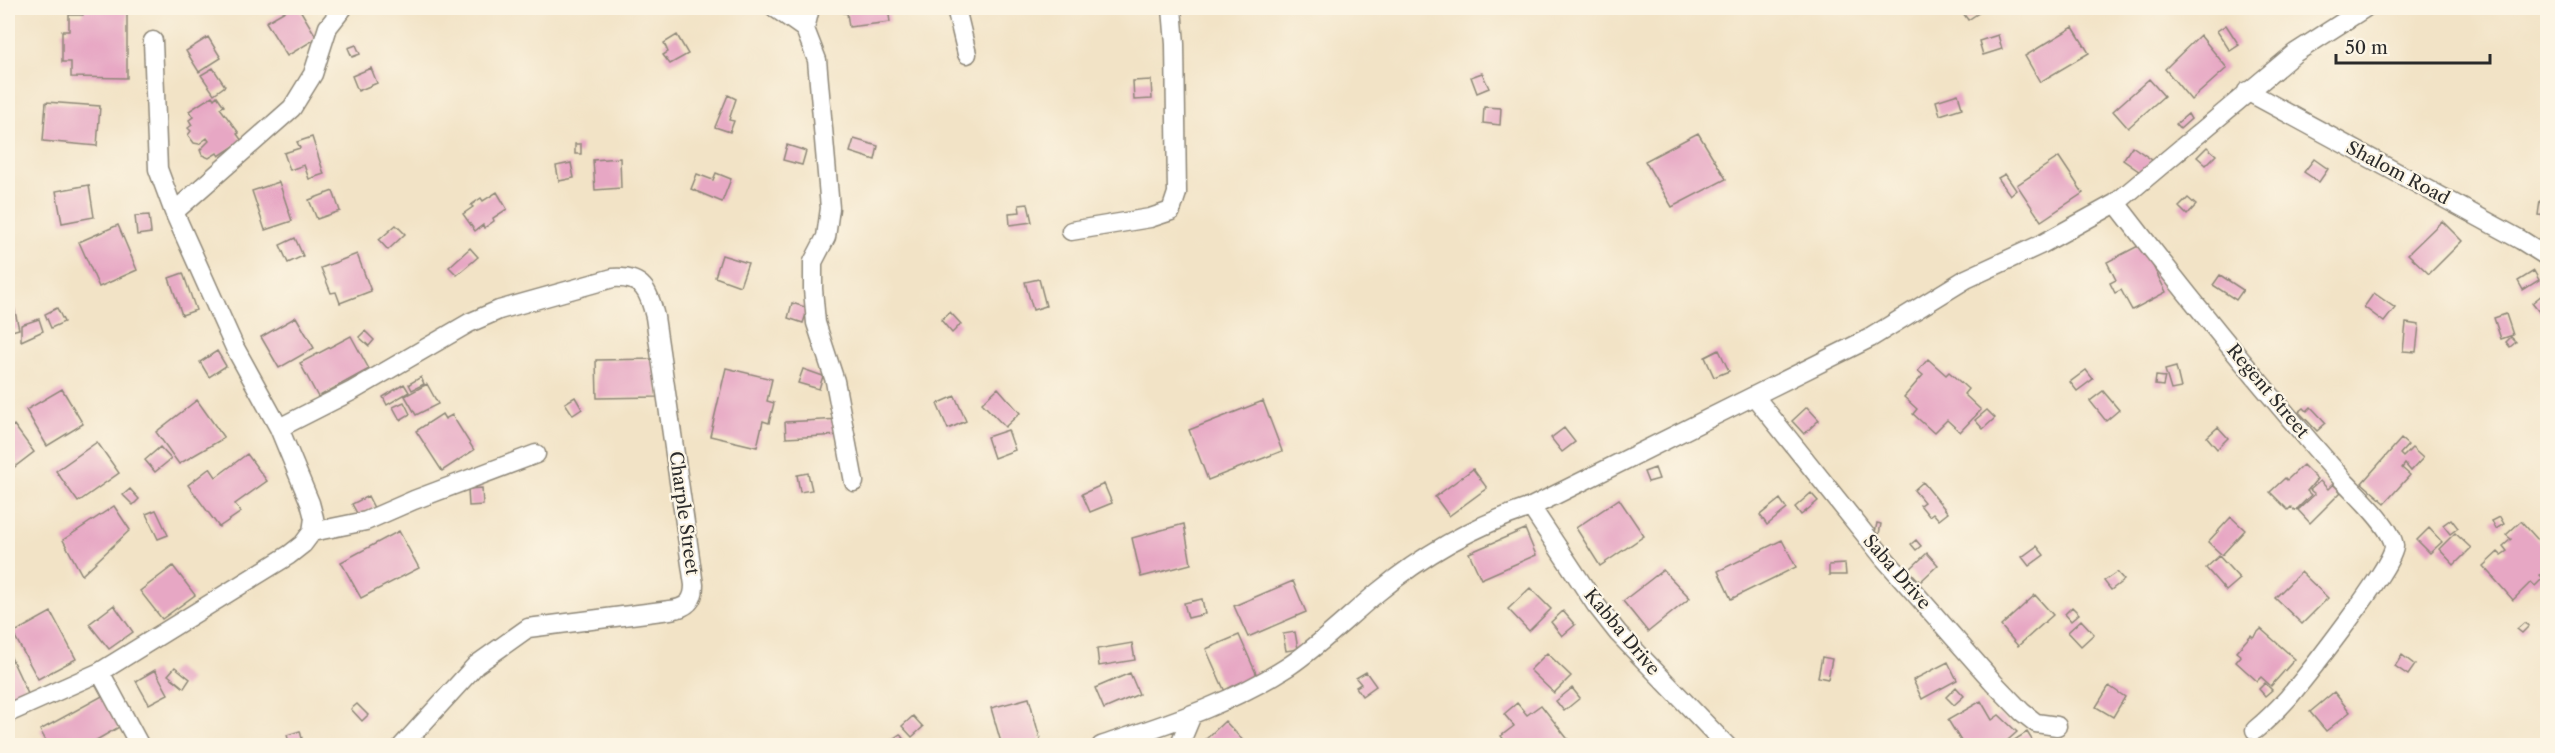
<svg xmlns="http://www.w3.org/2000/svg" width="2555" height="753" font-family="'Libre Caslon Text',serif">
  <rect width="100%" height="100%" fill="#fcf5e5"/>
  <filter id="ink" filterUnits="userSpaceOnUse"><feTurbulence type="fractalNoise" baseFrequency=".0167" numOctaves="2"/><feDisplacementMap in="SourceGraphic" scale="12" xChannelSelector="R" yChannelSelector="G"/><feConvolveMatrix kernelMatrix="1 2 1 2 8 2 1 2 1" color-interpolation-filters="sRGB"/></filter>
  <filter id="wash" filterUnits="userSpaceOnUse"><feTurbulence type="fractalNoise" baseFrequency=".008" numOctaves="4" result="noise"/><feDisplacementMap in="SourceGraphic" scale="24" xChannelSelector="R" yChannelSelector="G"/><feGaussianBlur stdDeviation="1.35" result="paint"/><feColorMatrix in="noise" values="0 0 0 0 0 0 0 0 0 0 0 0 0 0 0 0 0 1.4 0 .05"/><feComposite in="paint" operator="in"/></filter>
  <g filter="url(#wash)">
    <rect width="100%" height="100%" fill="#f2e3c6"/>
    <g id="blocks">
      <path fill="#e7a7c4" d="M83,8h44v70l-56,-1v-15h-9v-31h7v-16h14z
        M290,8h9l18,30 -30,18 -21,-34z
        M843,8h45l2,14 -41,5 -2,-14h-3z
        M1109,8h12l-1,5 -11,-2z
        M1967,8h19l-18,12 -5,-7 6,-4z
        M2226,25l13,20 -9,6 -13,-20z
        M2073,27l16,26 -49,29 -15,-26z
        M677,35l11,19 -18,10 -7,-9 5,-3 -4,-9z
        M1998,35l4,14 -19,6 -4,-14z
        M2200,35l27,33 -36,32 -26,-31z
        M208,37l13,21 -22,14 -13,-21z
        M356,45l4,9 -8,3 -4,-9z
        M213,68l12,18 -11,8 -13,-19z
        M371,68l6,15 -19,8 -6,-15z
        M1482,73l7,15 -12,5 -6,-16z
        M2149,79l15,17 -36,32 -15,-17z
        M1151,80l1,19 -18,1 -1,-19z
        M1958,94l4,14 -22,7 -4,-14z
        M728,95l8,4 -7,21 5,1 -4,11 -15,-5z
        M212,96l2,3 3,-3 7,10 -4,2 19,25 -2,1 5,7 -23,15 -2,-3 -8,5 -7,-3 -2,-5 9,-9 -2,-3 -8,6 -5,-1 -6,-8 3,-4 -3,-3 4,-3 -3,-5 4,-3 -4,-6z
        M46,102l54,4 -3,40 -54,-5z
        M1484,107l17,1 -1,17 -17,-2z
        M2188,114l3,5 -11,10 -4,-5z
        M1698,133l28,46 -54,28 -27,-46z
        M312,137l12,37 -15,5 -5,-14 -14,5 -6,-17 16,-5 -3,-6z
        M854,139l24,7 -3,14 -25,-8z
        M575,144h6v10h-6z
        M787,145l19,6 -4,14 -19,-5z
        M2132,146l20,14 -9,14 -20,-14z
        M2207,147l9,8 -10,10 -9,-8z
        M2059,157l24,36 -42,28 -24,-36z
        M620,158l1,30 -26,2 -2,-30z
        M2314,159l14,10 -9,13 -15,-10z
        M571,163l3,15 -15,3 -3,-15z
        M716,173l15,6 -9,23 -31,-13 6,-15 16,6z
        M2005,174l11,16 -6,5 -12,-17z
        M279,182l13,39 -27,9 -13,-39z
        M89,185l5,32 -32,6 -6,-32z
        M333,191l7,20 -23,8 -8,-19z
        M497,192l10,17 -14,9 1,3 -10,7 -1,-3 -8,6 -12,-17 10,-7 -2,-2 10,-7 2,3z
        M2188,198l8,7 -9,10 -8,-8z
        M2540,201l8,1v14l-10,-1z
        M1028,204l4,18 -22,3 -1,-12 11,-1 -1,-7z
        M149,215l2,18 -14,2 -2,-19z
        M2442,221l20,20 -33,33 -21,-20z
        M118,225l19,45 -38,17 -20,-45z
        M396,225l9,9 -17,16 -9,-10z
        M295,238l8,18 -15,7 -8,-18z
        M2142,244l24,48 -34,18 -11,-20 -6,3 -5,-10 6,-3 -9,-18z
        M470,248l8,9 -21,18 -8,-8z
        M357,254l14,37 -31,12 -4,-11 -5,1 -10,-25z
        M722,255l26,8 -8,23 -25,-9z
        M2534,271l5,9 -16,10 -5,-9z
        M183,273l13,37 -14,5 -13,-37z
        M2220,275l23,15 -7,10 -23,-15z
        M1039,279l7,27 -13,4 -8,-28z
        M2548,290v36l-6,-6 2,-2 -12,-15z
        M2374,293l21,15 -11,14 -20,-15z
        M13,303l6,26 -11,3v-28z
        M792,303l16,5 -5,15 -15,-5z
        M57,308l7,14 -13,6 -6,-14z
        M950,312l11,12 -9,9 -11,-13z
        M2506,314l7,21 -12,4 -7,-21z
        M296,317l18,31 -35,20 -18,-31z
        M39,319l4,12 -22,10v-16z
        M2406,323l13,2 -3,27 -13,-1z
        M365,331l9,9 -5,6 -10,-9z
        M351,336l18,33 -51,28 -18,-34z
        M2511,337l5,5 -6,5 -4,-5z
        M1719,350l10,21 -15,6 -9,-20z
        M217,351l9,15 -17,11 -9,-15z
        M657,359l1,38 -61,1 -1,-38z
        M1928,359l18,16 3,-3 19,17 -4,5 17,16 -21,22 -13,-12 -13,13 -21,-19 4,-5 -13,-12 19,-22 -5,-4z
        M2176,367l5,21 -10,2 -6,-20z
        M726,368l46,11 -5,22 7,2 -5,20 -6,-2 -6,26 -47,-11z
        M803,369l20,7 -4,13 -21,-6z
        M2086,370l7,9 -16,12 -7,-9z
        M2156,376l9,1 -2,9 -8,-1z
        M421,377l3,7 -12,6 -3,-6z
        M8,380l4,12 -4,2z
        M404,384l5,8 -22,13 -4,-8z
        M427,384l11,20 -22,11 -11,-19z
        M998,388l22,25 -15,14 -23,-24z
        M62,389l21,35 -36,22 -21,-36z
        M2103,391l16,19 -13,11 -16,-20z
        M955,396l11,25 -18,8 -11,-25z
        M575,397l7,12 -9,6 -8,-12z
        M197,400l27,38 -45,26 -23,-32z
        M1263,401l19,50 -74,29 -19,-50z
        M404,402l6,12 -10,6 -7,-13z
        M1807,407l12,13 -15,14 -12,-13z
        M2311,407l15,16 -9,8 -18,-19 5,-4 3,3z
        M1987,410l8,8 -12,11 -8,-9z
        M442,414l3,5 7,-4 22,35 -32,21 -26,-40z
        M840,419l1,16 -55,3 -1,-16z
        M14,425l20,27 -26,20v-42z
        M2218,427l10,11 -11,11 -10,-12z
        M1564,428l11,14 -13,10 -11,-14z
        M1008,430l7,20 -21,8 -7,-21z
        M2401,439l7,6 -8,9 3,3 9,-9 11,10 -12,13 -6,-7 -3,4 8,7 -25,28 -23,-20z
        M97,442l22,31 -41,29 -22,-31z
        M160,447l11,12 -16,13 -10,-12z
        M247,454l20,27 -32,23 6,8 -22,15 -31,-42 22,-17 6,9z
        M2303,465l14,14 -10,12 4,4 -16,16 -4,-4 -3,3 -18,-18 15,-14 2,2z
        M1655,468l4,11 -11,3 -4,-10z
        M1473,469l14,19 -38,28 -14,-19z
        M808,473l4,17 -12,2 -3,-17z
        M2320,481l8,8 5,-5 8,8 -31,31 -12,-13 17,-16 -5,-4z
        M1923,482l25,31 -9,7 -6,-7 -4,3 -9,-11 4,-3 -10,-12z
        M1104,484l8,19 -22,9 -8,-18z
        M482,488l1,17 -14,1 -1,-17z
        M130,489l9,10 -6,6 -10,-10z
        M1811,493l7,8 -17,14 -6,-8z
        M368,496l6,12 -16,7 -6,-11z
        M1619,499l25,37 -44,30 -24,-38z
        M1780,499l7,10 -20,16 -7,-10z
        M114,506l16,24 -48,45 -19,-35z
        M156,510l12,25 -10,4 -12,-25z
        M2231,517l14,13 -23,25 -14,-13z
        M2500,517l4,7 -8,5 -4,-8z
        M2451,519l7,9 -8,6 -7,-9z
        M2521,521l27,30v18l-8,6 3,3 -8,8 -4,-4 -18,18 -30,-34 15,-14 3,3 6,-4 -4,-5 8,-7 -5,-4z
        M1877,523l4,1 -2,10 -4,-1z
        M1184,524l7,40 -50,13 -9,-39z
        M2429,528l13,14 -12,11 -13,-13z
        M1525,529l11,26 -55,24 -12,-26z
        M399,531l20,37 -58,30 -20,-36z
        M2455,533l16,15 -17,17 -15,-16z
        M1782,540l14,27 -65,32 -13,-28z
        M1916,540l5,6 -5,4 -5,-6z
        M2037,546l7,9 -15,11 -7,-9z
        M1927,553l11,12 -18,17 -11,-12z
        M2219,556l21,23 -14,12 -20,-23z
        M1845,564l1,11h-17v-10z
        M173,566l22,29 -33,24 -22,-28z
        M1663,570l27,28 -42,34 -25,-31z
        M2117,572l7,8 -13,10 -7,-9z
        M2301,572l27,26 -26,26 -27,-26z
        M1293,581l13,31 -58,25 -14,-31z
        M1530,588l21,21 -22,22 -21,-22z
        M2035,595l18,20 -35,31 -17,-20z
        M1202,599l3,15 -17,4 -4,-15z
        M114,605l19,27 -24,17 -20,-25z
        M2072,607l7,7 -8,7 -6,-7z
        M1563,611l12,14 -13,11 -11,-14z
        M51,612l25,47 -38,20 -25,-46z
        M2081,620l13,14 -13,12 -13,-14z
        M2524,623l5,3 -7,7 -5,-4z
        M2261,629l34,30 -24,27 -10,-9 -4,4 -21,-19 5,-6 -5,-4 15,-17 2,2z
        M1295,632l3,17 -12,2 -3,-17z
        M1239,635l20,45 -33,14 -20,-45z
        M1132,643l3,17 -36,6 -2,-17z
        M8,651l20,43 -20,9z
        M1547,653l24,23 -17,17 -24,-23z
        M2402,655l13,10 -7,10 -13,-9z
        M1822,657l10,2 -4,20 -10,-2z
        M1948,662l9,18 -35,19 -9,-19z
        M175,667l15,12 -6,9 -16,-13z
        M155,670l13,24 -19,10 -13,-23z
        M1366,672l10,14 -14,10 -6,-9 5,-3 -5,-6z
        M1130,673l9,21 -35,15 -9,-21z
        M2265,683l7,7 -7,6 -6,-7z
        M2109,686l16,11 -12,20 -17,-10z
        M1956,687l8,9 -10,9 -8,-8z
        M1572,688l8,10 -16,13 -8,-10z
        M2334,692l16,20 -24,19 -16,-19z
        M104,695l17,31 -35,20h-37l-9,-16z
        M1029,698l13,48h-40l-11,-38z
        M1981,701l11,19 7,-5 18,17 -16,14h-37l-16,-26z
        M1517,703l10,12 14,-10 29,37 -5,4h-56l-8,-10 13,-10 -10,-12z
        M357,704l11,11 -6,6 -11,-12z
        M913,716l10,11 -11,10 -10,-11z
        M1225,721l23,25h-37l-6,-6z
        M300,731l4,15h-14l-3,-11z
        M2027,732l7,11 -4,3h-21l-1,-2z
        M900,734l8,12h-26z
        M2252,737l6,9h-18z
        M2548,737v9h-10z"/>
    </g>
  </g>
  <g filter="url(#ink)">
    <use href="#blocks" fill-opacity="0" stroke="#8e8778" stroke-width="1.5"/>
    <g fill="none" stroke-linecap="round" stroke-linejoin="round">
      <g stroke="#8e8778" stroke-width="21">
        <path id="minor" d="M775,8l30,21 12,31 13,148 -4,29 -13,25v27l3,34 19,58 19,101
          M956,8l11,46
          M805,29l5,-21
          M153,41l5,128 16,43
          M2247,91l274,149 27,17
          M2116,203c73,95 149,188 228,278 13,14 48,46 50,65 2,17 -90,133 -106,152 -10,11 -21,22 -33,32
          M1071,231l79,-13 21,-7 6,-18 -2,-149 -3,-36
          M1755,397l129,161 110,125 28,29 14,11 21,3
          M279,428l73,-37 117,-68 30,-13 114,-32c30,-2 36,13 42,39l39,268c0,17 -8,23 -24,25l-142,18 -52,37 -74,81
          M1531,507l65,98 22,28 109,113
          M312,532l54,-11 48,-21 122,-46
          M100,672l40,74
          M8,713l92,-41 189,-117 14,-11 9,-12 2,-14 -4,-15 -31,-75 -44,-80 -61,-136 118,-104 21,-34 15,-47 15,-19
          M1101,746c65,-22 130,-42 188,-80 31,-21 59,-49 88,-73 47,-39 96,-67 154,-86l339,-169 96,-59 76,-35 74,-41 179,-150 70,-45
          M1179,746l13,-31"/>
      </g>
      <use href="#minor" stroke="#fff" stroke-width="18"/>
    </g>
  </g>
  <g text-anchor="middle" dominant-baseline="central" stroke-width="4.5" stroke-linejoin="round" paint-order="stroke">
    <g font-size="18" fill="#2b2b2b" stroke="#fcf5e5">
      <text transform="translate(2398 173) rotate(28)">Shalom Road</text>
      <text transform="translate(2268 391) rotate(50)">Regent Street</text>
      <text transform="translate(684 513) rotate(82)">Charple Street</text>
      <text transform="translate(1897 572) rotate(49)">Saba Drive</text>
      <text transform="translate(1622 632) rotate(50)">Kabba Drive</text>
    </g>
  </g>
  <rect width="2555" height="753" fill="none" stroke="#fcf5e5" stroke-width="30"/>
  <path d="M2336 54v9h154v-9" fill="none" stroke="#2b2b2b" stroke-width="3"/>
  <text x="2345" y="54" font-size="18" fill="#2b2b2b" stroke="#fcf5e5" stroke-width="4.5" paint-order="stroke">50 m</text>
</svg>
